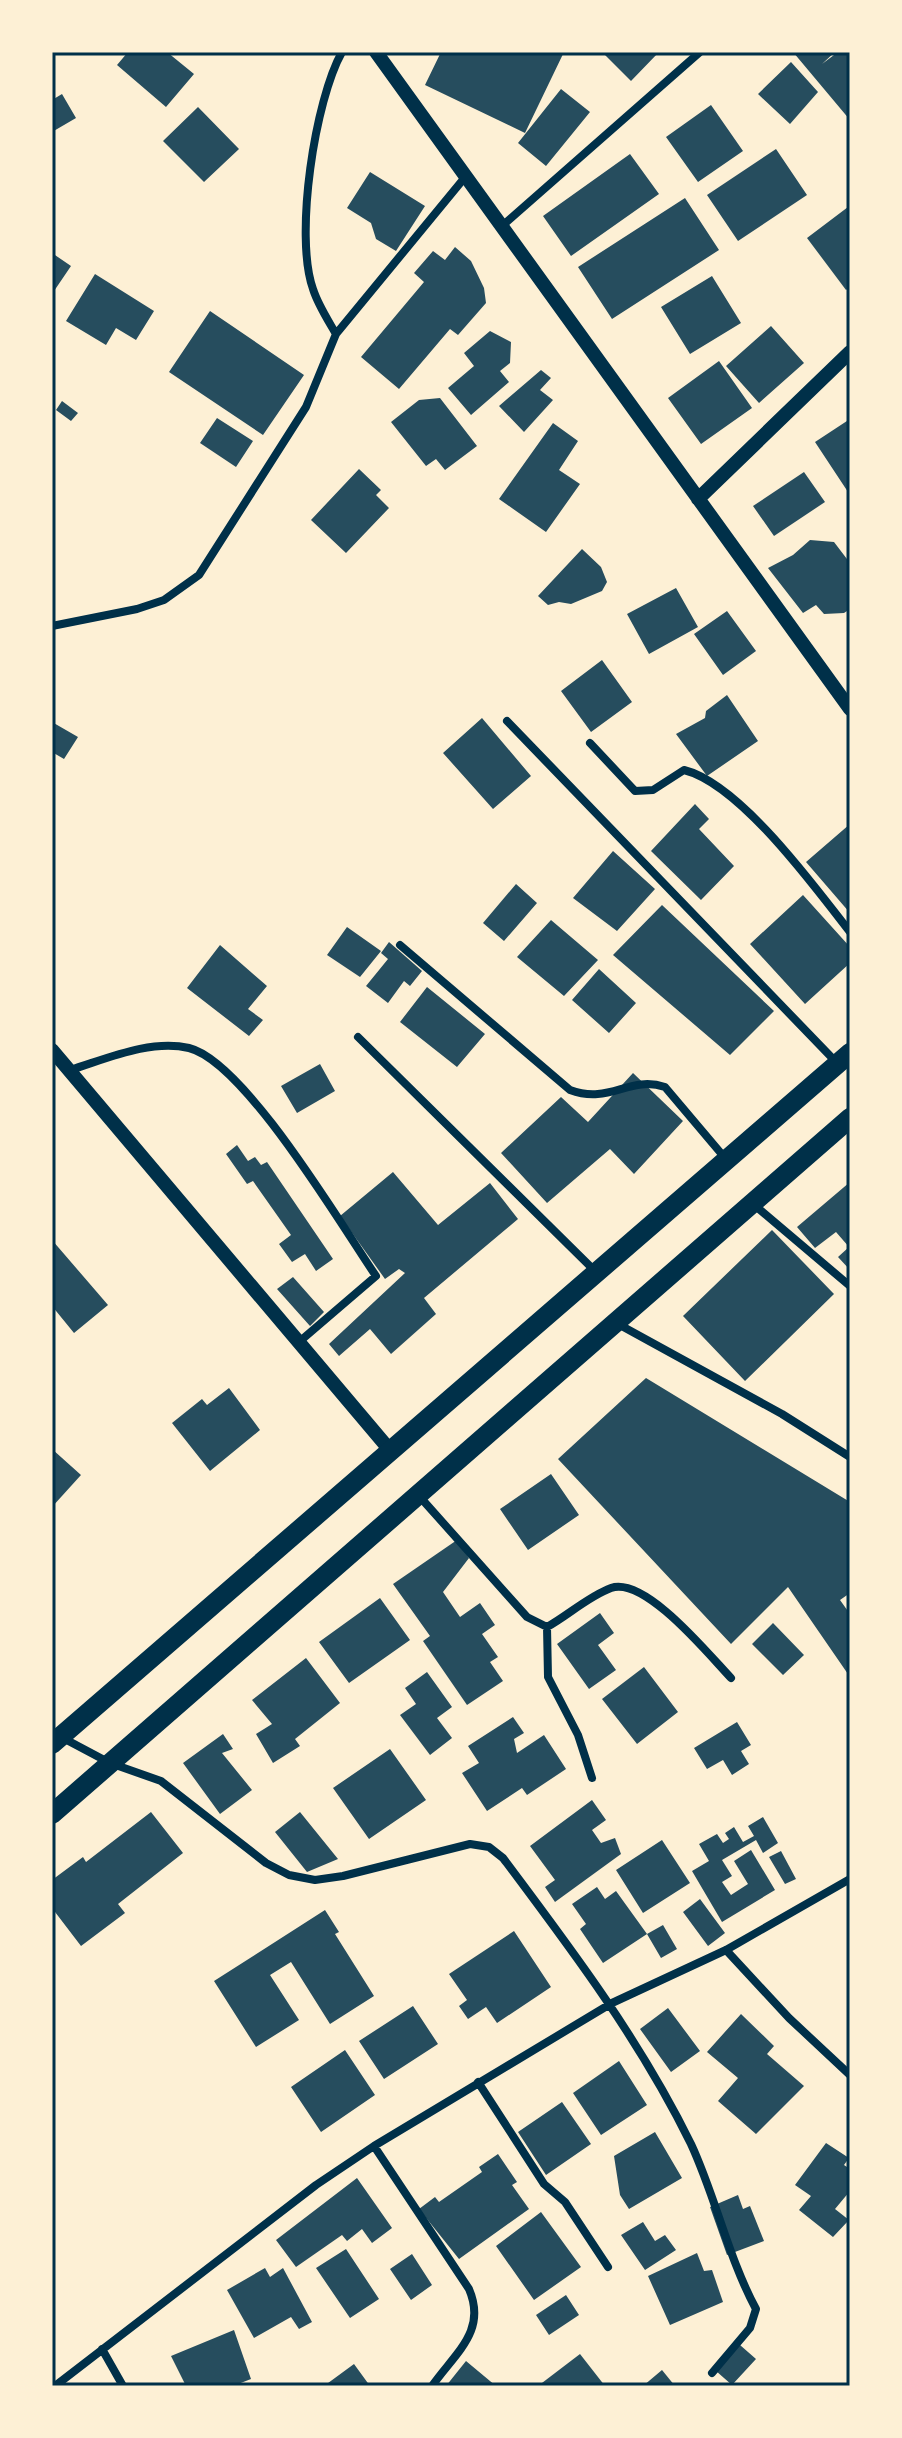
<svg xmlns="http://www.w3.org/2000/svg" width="902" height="2438" font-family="Mulish,sans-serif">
  <rect width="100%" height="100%" fill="#fdf0d5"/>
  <path fill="#264d5e" d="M128,52h39l27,22 -28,33 -49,-42z
    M441,52h123l-39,81 -100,-48z
    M602,52h57l-28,29z
    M793,52h42l-13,12 16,-12h12v68z
    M791,62l27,30 -28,32 -32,-30z
    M561,89l29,23 -44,54 -28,-23z
    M62,94l14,24 -24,14v-32z
    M711,105l32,46 -45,31 -32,-45z
    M198,107l41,42 -35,33 -41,-41z
    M776,149l31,46 -69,46 -31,-46z
    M630,154l29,40 -88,62 -28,-40z
    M370,172l55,34 -29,45 -20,-12 -5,-16 -24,-15z
    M685,198l34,52 -107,69 -34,-52z
    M848,207l2,80 -4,3 -39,-52z
    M455,247l16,14 13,27 2,15 -28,32 -8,-6 -51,60 -38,-32 63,-75 -10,-9 19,-22 12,9z
    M52,253l19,13 -19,28z
    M95,274l59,37 -18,29 -20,-12 -10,17 -40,-24z
    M712,276l29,47 -51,31 -29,-47z
    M210,311l94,64 -41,60 -94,-63z
    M771,326l33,37 -45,40 -33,-37z
    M490,331l21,11 -1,21 -10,8 9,11 -38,33 -23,-27 26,-22 -10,-13z
    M719,361l33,47 -51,36 -33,-46z
    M541,370l10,8 -11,12 13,10 -29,32 -25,-26z
    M440,398l37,48 -32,24 -9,-11 -10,7 -35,-44 28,-22z
    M62,401l16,12 -7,8 -15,-11z
    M217,418l36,23 -17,26 -36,-24z
    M850,419v71l-2,2 -33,-50z
    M553,423l25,18 -19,29 21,14 -34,48 -47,-33z
    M359,469l22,21 -5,5 13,13 -43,45 -35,-33z
    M804,472l21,30 -51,34 -21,-30z
    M810,540l24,2 16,21v46l-6,4 -20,1 -8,-9 -13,8 -35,-45 25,-13z
    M582,549l19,18 6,15 -5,9 -31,13 -12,-2 -11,3 -10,-9z
    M676,588l22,39 -49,27 -22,-40z
    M727,611l29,40 -33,24 -29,-41z
    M602,660l30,42 -41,30 -30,-41z
    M727,695l31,46 -51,35 -31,-42 29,-16 1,-7z
    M482,718l49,58 -38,33 -50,-56z
    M52,722l26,15 -14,22 -12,-7z
    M695,804l14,15 -10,10 35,37 -33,34 -50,-49z
    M850,824v89l-44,-51z
    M613,851l42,38 -38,42 -44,-33z
    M516,884l21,19 -33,38 -21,-18z
    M803,895l47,52v16l-45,41 -55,-60z
    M662,905l112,106 -44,44 -117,-100z
    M551,920l47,40 -34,36 -47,-39z
    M347,927l34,24 -21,26 -33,-22z
    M389,942l33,29 -12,15 -6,-5 -16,22 -22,-17 22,-27 -7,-6z
    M220,945l47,41 -19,23 15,11 -14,16 -62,-48z
    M599,969l37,34 -27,30 -37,-33z
    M427,987l58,47 -28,33 -57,-45z
    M320,1064l15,27 -38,22 -16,-27z
    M633,1073l50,48 -49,53 -24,-25 -63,54 -46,-50 60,-56 27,25z
    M237,1145l11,16 7,-4 6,8 6,-3 66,97 -17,12 -11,-17 -13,8 -13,-18 12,-9 -38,-54 -6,3 -21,-30z
    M393,1172l45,53 52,-42 28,36 -94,79 12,16 -45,40 -21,-25 -31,27 -10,-12 76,-71 -6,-4 -14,10 -45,-63z
    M850,1182v88l-12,-13 11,-10 -13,-15 -21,16 -18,-21z
    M772,1230l62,64 -89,87 -62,-65z
    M52,1240l56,65 -34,28 -22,-27z
    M293,1277l31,35 -14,14 -33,-37z
    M646,1378l204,124v91l-10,7 10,14v63l-62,-90 -57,57 -173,-185z
    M229,1388l31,42 -50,41 -38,-48 30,-24 5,6z
    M52,1449l29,26 -29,32z
    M551,1474l28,41 -51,35 -28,-41z
    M457,1540l12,18 -26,34 17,25 20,-14 15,22 -13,9 16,23 -8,5 13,19 -36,24 -44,-64 7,-5 -37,-52z
    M380,1598l30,42 -61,43 -30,-41z
    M600,1613l14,20 -16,12 18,25 -27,19 -32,-45z
    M773,1623l31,32 -21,20 -31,-31z
    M306,1658l34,45 -45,36 5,7 -27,17 -17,-29 16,-10 -20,-24z
    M644,1667l34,45 -41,32 -35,-45z
    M427,1672l25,35 -15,11 15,20 -22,17 -30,-40 16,-11 -11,-16z
    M513,1717l11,16 -10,6 3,14 27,-18 22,34 -39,26 -5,-7 -35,23 -25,-38 17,-10 -11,-17z
    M737,1722l14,23 -10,6 8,13 -17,11 -9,-15 -16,9 -13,-21z
    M223,1734l10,15 -11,4 30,37 -32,24 -37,-51z
    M390,1749l36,51 -57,39 -36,-51z
    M592,1800l14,20 -14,10 9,13 14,-5 6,16 -66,48 -10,-15 10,-7 -25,-34z
    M151,1812l32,41 -65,51 7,9 -44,33 -29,-38v-28l31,-23 3,5z
    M300,1812l38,47 -31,13 -32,-40z
    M763,1817l15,26 -15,10 -7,-13 -34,20 10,16 -10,6 9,13 17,-11 -14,-23 17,-11 24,40 -53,32 -30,-51 17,-10 -10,-17 18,-10 6,9 6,-4 -4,-6 9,-6 9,15 11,-6 -6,-10z
    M662,1840l28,43 -47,30 -27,-43z
    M781,1851l15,28 -11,5 -16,-27z
    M597,1887l8,12 11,-8 31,43 -44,29 -23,-34 6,-5 -14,-20z
    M700,1899l25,34 -17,13 -25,-34z
    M325,1910l14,22 -4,2 39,62 -44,28 -39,-62 -21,13 29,45 -43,27 -42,-66z
    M663,1925l14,24 -16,9 -14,-24z
    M514,1931l37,56 -54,36 -11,-16 -18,12 -9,-13 8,-6 -18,-26z
    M413,2006l25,38 -54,35 -25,-38z
    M668,2008l32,43 -29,21 -31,-43z
    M741,2014l33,32 -7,8 37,32 -48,48 -38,-33 20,-23 -31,-26z
    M345,2050l30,45 -54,37 -30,-45z
    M619,2061l28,44 -46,30 -28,-42z
    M562,2102l29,42 -45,31 -28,-43z
    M655,2132l27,46 -53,31 -9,-14 -6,-39z
    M826,2143l23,15 -5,7 6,4v22l-15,18 14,11 -16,17 -34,-27 12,-14 -16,-11z
    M498,2154l19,28 -5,3 17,24 -70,50 -40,-50 16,-12 4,5 43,-30 -3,-5z
    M357,2178l35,50 -20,15 -10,-14 -15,12 -5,-6 -46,32 -20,-27z
    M738,2195l5,14 7,-3 14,35 -37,14 -17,-48z
    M541,2212l40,55 -47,33 -38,-54z
    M643,2222l12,19 10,-6 11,15 -31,20 -24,-35z
    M346,2249l33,50 -29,19 -34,-50z
    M697,2253l7,18 8,-1 11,32 -53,23 -22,-49z
    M412,2254l20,31 -21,15 -21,-31z
    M265,2268l5,9 13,-9 29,54 -13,7 -8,-12 -37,21 -27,-48z
    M566,2295l13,20 -30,20 -13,-20z
    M234,2330l17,49 -18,7h-47l-15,-30z
    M740,2345l16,14 -24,26 -16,-14z
    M580,2354l25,32h-67z
    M466,2361l30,25h-50z
    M354,2364l16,22h-46z
    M662,2370l13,16h-32z"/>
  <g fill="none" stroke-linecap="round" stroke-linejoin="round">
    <path stroke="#003049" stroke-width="8" d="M502,226l198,-174
      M336,334l130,-158
      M52,626l85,-17 27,-9 35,-25 107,-168 30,-73c-8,-14 -18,-29 -23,-45 -19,-53 2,-189 29,-237
      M507,721l330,342
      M590,743l45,48 18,-1 31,-20c56,14 130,116 166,162
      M400,945l170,145c40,15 59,-15 95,-3l60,71
      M358,1037l237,234
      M70,1070c36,-11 80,-31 119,-22 56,14 152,177 187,228l-77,66
      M753,1204l97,82
      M618,1324l164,90 68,43
      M420,1497l107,120 20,10c20,-11 42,-31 64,-39 34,-12 98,67 120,90
      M547,1627l1,50 30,58 14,43
      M61,1737l49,26 51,18 105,82 23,12 26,5 28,-4 127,-32 19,3 14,11c69,92 137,182 188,286 25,54 37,113 65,165l-6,19 -38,45
      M726,1950l63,68 61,57
      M478,2082l66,102 21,18 43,65
      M374,2146l95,143c18,42 -13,63 -37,97
      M102,2349l21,37
      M55,2386l261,-201 58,-39 238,-143 114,-53 124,-71"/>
    <path stroke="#003049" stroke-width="14" d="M376,52l474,657
      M698,499l152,-147
      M52,1050l337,399"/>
    <path stroke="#003049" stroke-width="20" d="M52,1744l798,-691
      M52,1814l798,-696"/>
  </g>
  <rect width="902" height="2438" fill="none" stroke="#fdf0d5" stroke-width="108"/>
  <rect x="54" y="54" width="794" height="2330" fill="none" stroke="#003049" stroke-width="3"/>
</svg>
